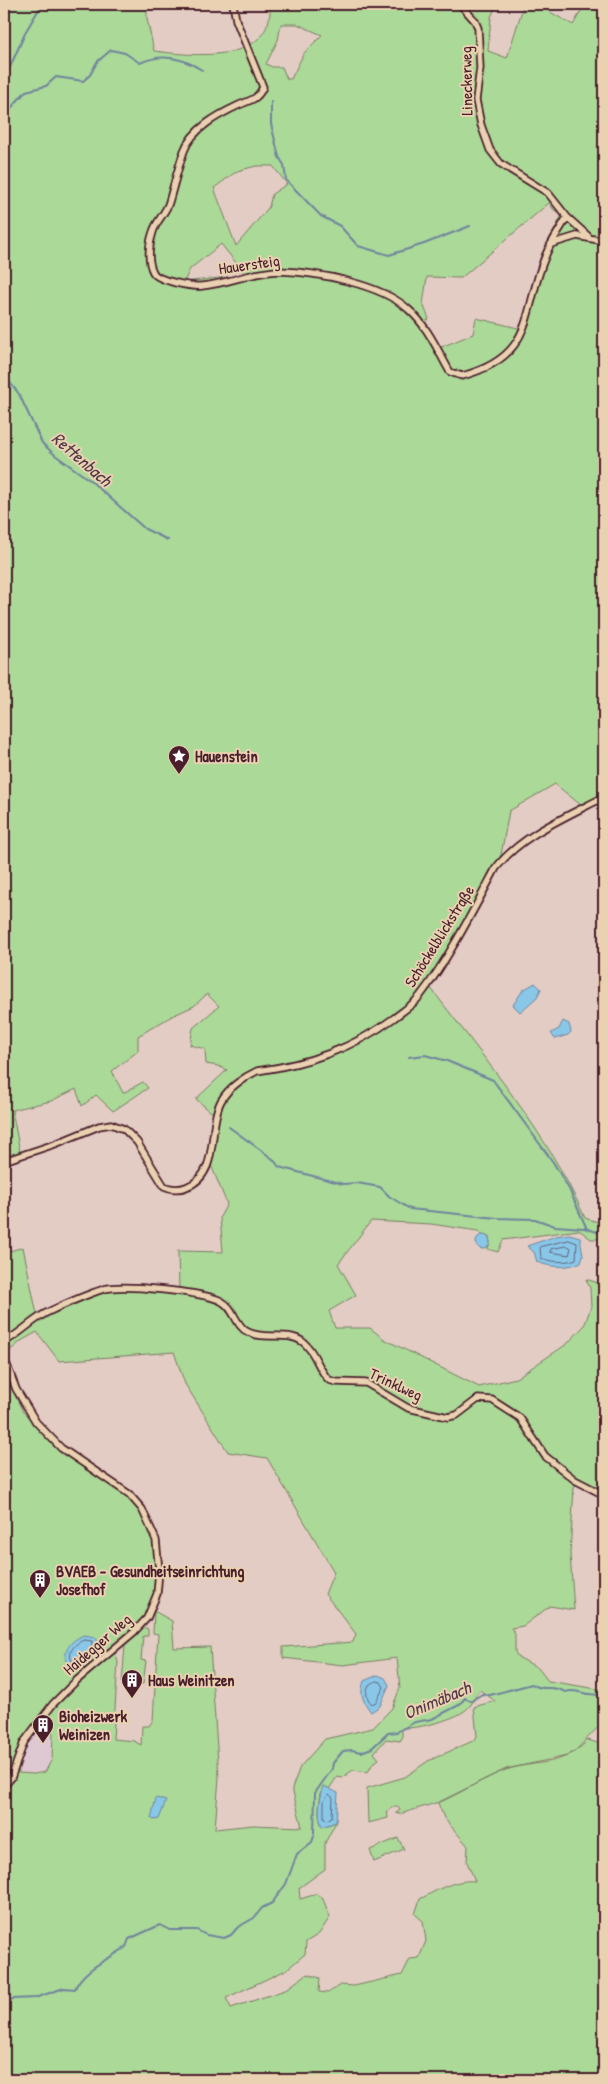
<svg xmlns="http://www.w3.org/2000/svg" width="608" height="2084" font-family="'Patrick Hand',sans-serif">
  <rect width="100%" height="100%" fill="#e2ccc4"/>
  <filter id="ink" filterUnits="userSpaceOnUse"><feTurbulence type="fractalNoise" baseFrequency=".02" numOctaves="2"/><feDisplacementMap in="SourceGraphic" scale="10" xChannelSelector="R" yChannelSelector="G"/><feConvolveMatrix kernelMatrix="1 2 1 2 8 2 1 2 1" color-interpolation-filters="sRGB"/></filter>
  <g filter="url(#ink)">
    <path fill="#dec8d2" d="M41,1725l12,8 -4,34 -4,5 -26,1 -1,-10 6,-13z"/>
    <path fill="#aad998" stroke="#7a7c62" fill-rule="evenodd" d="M4,4h143v15l7,32c40,5 120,14 116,-47h227l-6,13 -3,34 19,7 17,-54h12l37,21 12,-21h19v790l-22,12 -27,-22 -46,27 -8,44 -74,128c56,74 121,150 158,235l19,6v15h-13l-12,-9 -76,10 -5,12 -11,-3 3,-5 -1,-8 -8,-1 -3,-4 -47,-7 -60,-3 -33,43 18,31 -27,16 6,17h35l14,11 95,48 37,-9 51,-34 17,-18 7,-19 -1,-19 -4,-9 18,6v206l-24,-11 -6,7 -4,67 4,56 -24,-4 -27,20 -12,2 4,6v18l3,5 20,11 10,13 56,9v31l-28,29 -9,6 -61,13 -67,33 -39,12 -4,-1 4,-3 -2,-3h-6l-5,4 1,7 -20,5 -1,-35 38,-11 23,-16 47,-21 2,-4 -3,-29 21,-6 -15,-11c-5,5 -6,12 -11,17 -10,12 -51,22 -67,21v10l-2,3 -14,-2 -12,14 5,6 -6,4 -5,9 -15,-2 -11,8 -5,-1 -8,12 -6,-3c-4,14 -6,28 -1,41l14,-5 -11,21v26l-26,19 1,11 17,-5 6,5 7,18 -11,17 -13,8 -1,12 -19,16 -60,28 5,10 54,-18 22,-16 13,4 -1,14 9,1 12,-8 14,1 48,-11 8,-16 9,-1 7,-17 -3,-20 -8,-7 5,-15c17,-9 36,-20 55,-18l-8,-19 1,-16 -24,-28 -6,-15c22,-9 43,-24 65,-32 33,-12 58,-2 85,-31l16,5v335h-600v-708l19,40 35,33 78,56 16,29 7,53 -12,35 -83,73 -40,51 -6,18 1,13 15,1 11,-2 7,-13 1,-26 -12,-8 2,-5 22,-26 47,-41 4,1 2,8 -5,77 21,2 7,4 1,-19h7l4,-6 5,-86 -5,-1 1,-22 18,10 2,27 36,-1 9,130 -4,52 38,-4 49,2 -10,-39 8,-21 25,-28 48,-11 19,-20 8,-20 -3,-30 -54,7 -60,-7v-11l70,-5 3,-8 -31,-40 9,-22 -67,-114 -39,-6 -43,-68 -11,-32 -115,9 -22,-29 -16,9 -17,15v-103l19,-6 13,63 5,9 63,-27 55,-6 20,2 -1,-37 45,1 -3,-35 7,-13 -16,-39 7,-47 -22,-19 31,-29 -9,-4 -12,-2 -1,-15 -15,-4 3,-17 26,-22 -12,-12 -13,12 -22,10 -34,20v15l-26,20 11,22 20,-11 5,6 -35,23 -17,-16 -14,11 -6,-17 -25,12 -39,9 9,47 -17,7zM281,24h16l25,11 -18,18 -13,26h-4l-5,-12h-10l-6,-3 12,-24zM256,166h17l14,18 -15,10 -3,13 -33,39 -22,-58 23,-17zM549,203l5,7 8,5 -21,40 -19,74 -46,-11 -3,16 -39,16 -14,-24 9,-7 -6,-15 4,-27 34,1zM221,244l25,31 -62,7 6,-13z
      M142,1627l6,2v7h-5l-2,24 5,1 -3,23 -9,-2 -1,3 -11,-1 3,-39z
      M398,1838l6,11 -30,13 -4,-12z"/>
    <path fill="#89c7e9" stroke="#70849d" d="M535,983l6,6 -4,8 -17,15 -7,-7 10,-15z
      M563,1021l6,3 2,8 -3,3 -13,4 -4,-6 8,-4z
      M569,1234l11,3 3,18 -2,7c-11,6 -30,6 -44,0l-3,-10 -7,-6 29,-10z
      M476 1242a7 7 0 1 1 14 0a7 7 0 1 1-14 0Z
      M84,1635l11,2 4,6 -5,10 -14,13 -13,-1c-5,-15 4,-25 17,-30z
      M378,1675l7,3 4,7 -9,21 -9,6c-8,-11 -12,-17 -7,-31z
      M324,1786l14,7 -2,29 -14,5c-5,-13 -3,-27 2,-41z
      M156,1798l10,3 -7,18 -5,1 -3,-2z"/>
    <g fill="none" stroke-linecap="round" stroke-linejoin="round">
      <path stroke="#636277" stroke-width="1" d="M569,1240l8,3 -1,16c-9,4 -26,3 -35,-1l-1,-11z
        M568,1246l3,2 -2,7 -19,-3 1,-3z
        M84,1640l8,1c1,10 -11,20 -20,20 -5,-9 3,-18 12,-21z
        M377,1681l4,1 3,5 -8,15 -4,2c-6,-6 -7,-12 -3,-19z
        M329,1794l4,4 -1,19 -5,3 -3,-2v-17z"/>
      <path stroke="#70849d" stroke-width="2" d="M4,72l6,-5 16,-36 16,-27
        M271,102v22l8,33 5,8 2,15 35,36 19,10 18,20 31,9 35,-11 46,-18
        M4,116l22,-25 20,-5 10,-9 27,4 7,-6 7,-13 14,-12 14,3 15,10c21,-10 43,-5 62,7
        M4,375l15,19 23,49 13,12 36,26 54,48 23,11
        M409,1057l16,-2 22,6 46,19 60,82 16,27 18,40
        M229,1127l44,32 6,8 64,17 14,-1 23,4 10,10 20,12 87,9 38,1 20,7 29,2 20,6
        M314,1833l1,-40 17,-24 1,-6 10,-12 9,-1 9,2 11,-4 16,-15 9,-1 18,-10 17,-3 27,-14 6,-7 6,3 11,-7 8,1 42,-11c10,8 20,0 33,8 9,-3 11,0 19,1 7,2 13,1 20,3
        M4,2007l8,-8 23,-1 29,-10 11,1c7,-20 35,-30 51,-42l3,-8 31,-14 10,5h27l9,5 18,3 7,-3 7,-8 16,-9 8,-10 10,-5 14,-19 11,-30 15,-12 2,-6"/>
      <g stroke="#4a1f2b" stroke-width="9">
        <path id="minor" d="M233,4l3,16 27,67c-6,14 -14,13 -26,19 -19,9 -45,23 -53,45 -6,17 -10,34 -15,51 -3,11 -13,19 -16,30 -4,11 -6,29 0,40 4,9 39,15 49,14 26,-2 51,-15 78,-15 36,1 101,13 128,38 19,16 30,42 42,63l12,4c74,-20 60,-63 83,-119 5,-14 15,-27 22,-40
          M460,4l15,17 3,7 2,40 -4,32 5,25 9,25 11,14 47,29 19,24 21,19
          M551,244l26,-8 27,5
          M4,1161l51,-17 44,-18 12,-2 13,5 13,13 27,44c6,3 15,4 22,1 35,-12 21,-60 35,-86 7,-13 23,-24 36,-30 51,-7 95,-22 137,-53 9,-7 19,-13 26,-22 28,-36 54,-87 76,-128 25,-33 72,-52 108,-71
          M4,1342c16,-8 28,-22 44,-30 17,-8 37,-17 56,-23 19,-5 100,3 117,12 14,7 14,25 27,31 17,9 39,-2 55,10 13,10 15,28 26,38l7,2 30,1 42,25 40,9 9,-2 21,-16 14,1 28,18 25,38 30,24 29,15
          M4,1357l12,32 20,33 25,26 68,46 13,15 14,31 3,31 -2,23 -10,24 -13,14 -58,49 -23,23 -29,38 -13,36 -7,8"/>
      </g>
      <use href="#minor" stroke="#e9d1b1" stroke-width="5.5"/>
    </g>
  </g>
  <defs>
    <g id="sight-pin" transform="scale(1.125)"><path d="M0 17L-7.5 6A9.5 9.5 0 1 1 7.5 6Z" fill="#4a1f2b" stroke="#e9d1b1"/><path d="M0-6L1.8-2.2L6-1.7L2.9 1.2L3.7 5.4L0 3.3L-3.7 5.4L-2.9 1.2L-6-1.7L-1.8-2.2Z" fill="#fff"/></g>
    <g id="building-pin" transform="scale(1.125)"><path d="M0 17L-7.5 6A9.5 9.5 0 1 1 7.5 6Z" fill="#4a1f2b" stroke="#e9d1b1"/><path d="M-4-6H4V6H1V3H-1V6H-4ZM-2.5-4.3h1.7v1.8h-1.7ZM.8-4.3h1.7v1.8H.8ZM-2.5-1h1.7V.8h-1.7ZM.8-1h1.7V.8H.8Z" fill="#fff"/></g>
  </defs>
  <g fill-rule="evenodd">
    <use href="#sight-pin" x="179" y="756"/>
    <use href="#building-pin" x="40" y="1580"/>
    <use href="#building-pin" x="132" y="1680"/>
    <use href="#building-pin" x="43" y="1725"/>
  </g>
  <g text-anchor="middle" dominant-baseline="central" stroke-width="4" stroke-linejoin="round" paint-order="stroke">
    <g font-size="16" fill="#4a1f2b" stroke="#e9d1b1">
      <text transform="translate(466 81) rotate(-91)">Lineckerweg</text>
      <text transform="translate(249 264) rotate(-8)">Hauersteig</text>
      <text transform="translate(439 936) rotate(-58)">Schöckelblickstraße</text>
      <text transform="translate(396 1384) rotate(25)">Trinklweg</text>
      <text transform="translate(97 1644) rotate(-41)">Haidegger Weg</text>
    </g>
    <g font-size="16" font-weight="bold" fill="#4a1f2b" stroke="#e9d1b1" text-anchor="start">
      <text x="195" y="756">Hauenstein</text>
      <text x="56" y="1571">BVAEB - Gesundheitseinrichtung<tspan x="56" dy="18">Josefhof</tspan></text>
      <text x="148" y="1680">Haus Weinitzen</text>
      <text x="59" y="1716">Bioheizwerk<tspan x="59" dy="18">Weinizen</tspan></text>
    </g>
    <g font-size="18" font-style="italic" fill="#533848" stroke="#e9d1b1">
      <text transform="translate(82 459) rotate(41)">Rettenbach</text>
      <text transform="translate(437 1700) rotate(-23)">Onimäbach</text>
    </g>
  </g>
  <rect width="608" height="2084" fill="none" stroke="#e9d1b1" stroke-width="20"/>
  <rect x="10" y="10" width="588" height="2064" fill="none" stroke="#4a1f2b" stroke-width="2" filter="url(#ink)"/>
</svg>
